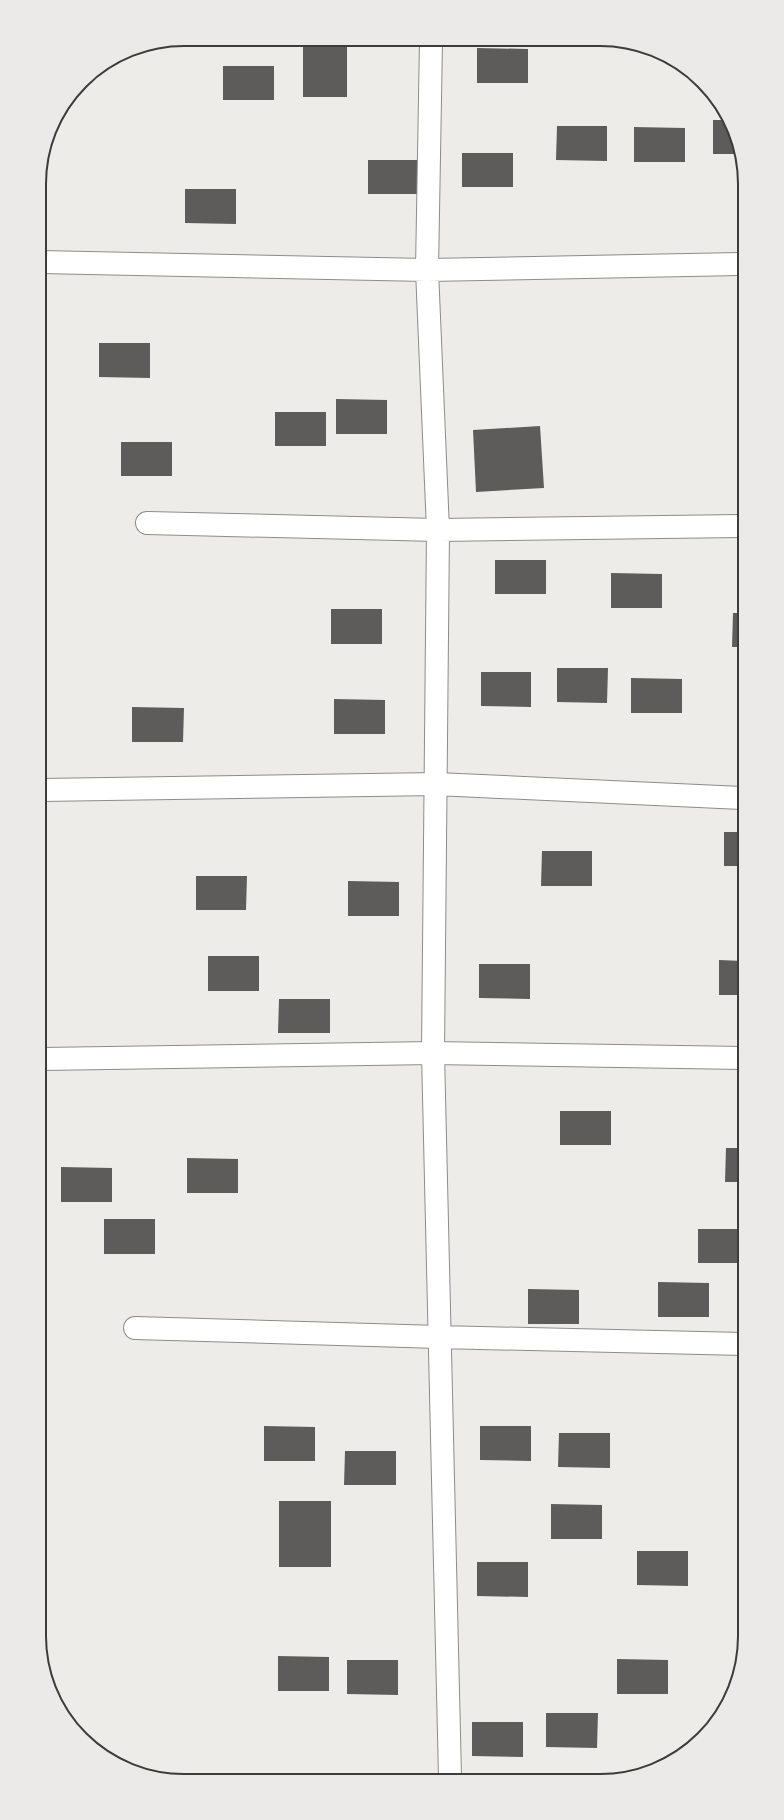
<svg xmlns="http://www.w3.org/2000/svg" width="784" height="1820" font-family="Mulish,sans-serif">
  <rect width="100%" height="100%" fill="#eeece9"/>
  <path fill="#5e5c5a" d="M303,40h44v57h-44z
    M477,48l51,1v34h-51z
    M223,66h51v34h-51z
    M713,120h16l11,27v7h-27z
    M557,126h50v35l-51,-1z
    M634,127l51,1v34h-51z
    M462,153h51v34h-51z
    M368,160h51v34h-51z
    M185,189h51v35l-51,-1z
    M99,343h51v35l-51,-1z
    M336,399l51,1v34h-51z
    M275,412h51v34h-51z
    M540,426l4,62 -68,4 -3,-62z
    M121,442h51v34h-51z
    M495,560h51v34h-51z
    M611,573l51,1v34h-51z
    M331,609h51v35h-51z
    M733,613h9v34h-10z
    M557,668h51l-1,35 -50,-1z
    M481,672h50v35l-50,-1z
    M631,678l51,1v34h-51z
    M334,699l51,1v34h-51z
    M132,707l52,1 -1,34h-51z
    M724,832h18v34h-18z
    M542,851h50v35h-51z
    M196,876h51l-1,34h-50z
    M348,881l51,1v34h-51z
    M208,956h51v35h-51z
    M719,960l24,1v34h-24z
    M479,964h51v35l-51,-1z
    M279,999h51v34h-52z
    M560,1111h51v34h-51z
    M726,1148h17v34h-18z
    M187,1158l51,1v34h-51z
    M61,1167l51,1v34h-51z
    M104,1219h51v35h-51z
    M698,1229h45l1,34h-46z
    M658,1282l51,1v34h-51z
    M528,1289l51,1v34h-51z
    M264,1426l51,1v34h-51z
    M480,1426h51v35l-51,-1z
    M559,1433h51v35l-52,-1z
    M345,1451h51v34h-52z
    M279,1501h52v66h-52z
    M551,1504l51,1v34h-51z
    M637,1551h51v35l-51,-1z
    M477,1562h51v35l-51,-1z
    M278,1656l51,1v34h-51z
    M617,1659l51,1v34h-51z
    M347,1660h51v35l-51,-1z
    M546,1713h52l-1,35 -51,-1z
    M472,1722h51v35l-51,-1z"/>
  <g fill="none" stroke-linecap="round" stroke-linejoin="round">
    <g stroke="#8d8c89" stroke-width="24">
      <path id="minor" d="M431,41l-4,229 11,260 -5,523 17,724
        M40,262l387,8 313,-6
        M147,523l291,7 303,-4
        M41,790l395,-6 306,14
        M42,1059l391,-6 310,5
        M135,1328l304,9 305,7"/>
    </g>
    <use href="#minor" stroke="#fff" stroke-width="22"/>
  </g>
  <path d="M0 0H784V1820H0ZM184 46H600A138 138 0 0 1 738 184V1636A138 138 0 0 1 600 1774H184A138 138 0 0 1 46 1636V184A138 138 0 0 1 184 46Z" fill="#eceae8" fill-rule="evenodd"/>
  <path fill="none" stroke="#3d3c3b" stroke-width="2" d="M184 46H600A138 138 0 0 1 738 184V1636A138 138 0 0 1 600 1774H184A138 138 0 0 1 46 1636V184A138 138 0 0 1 184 46Z"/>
</svg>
